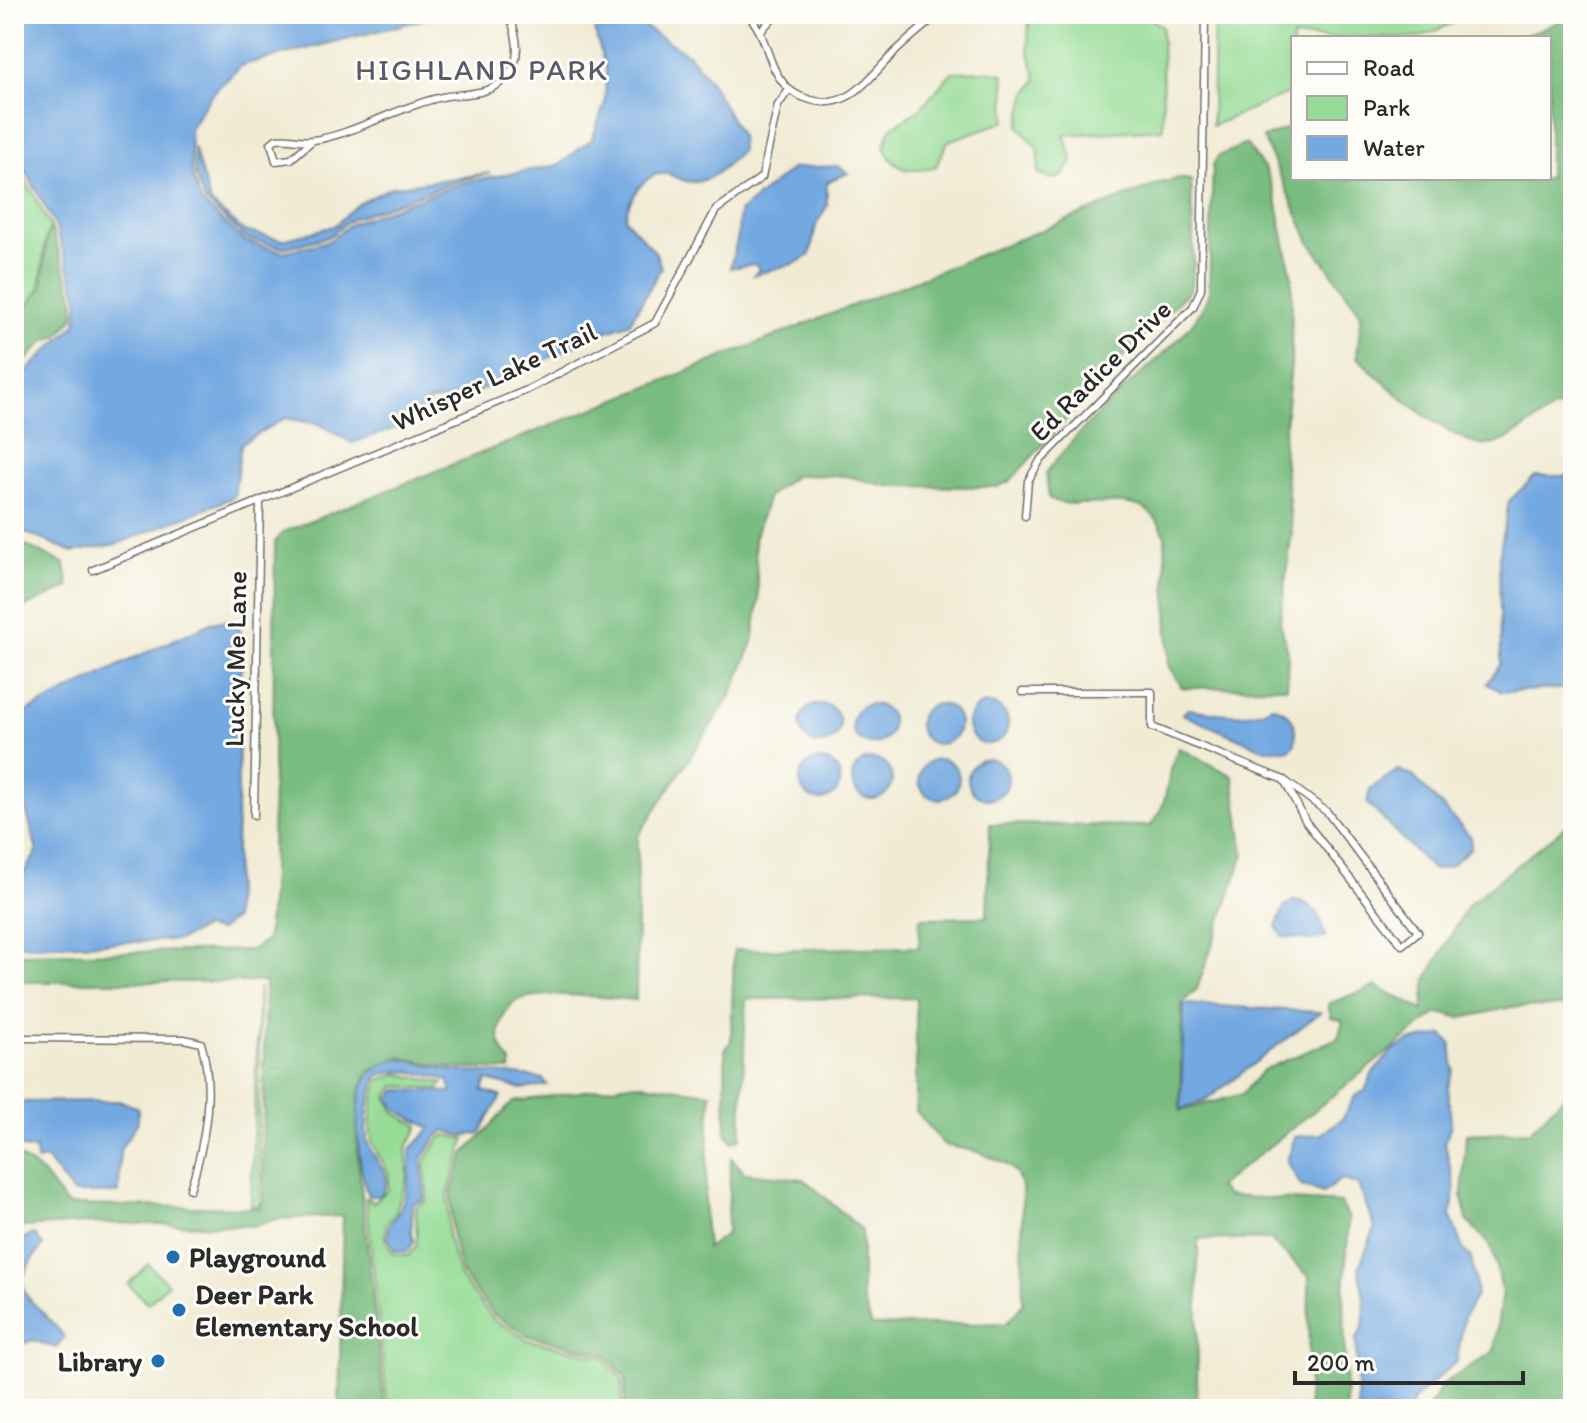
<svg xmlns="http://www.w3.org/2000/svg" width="1587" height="1423" font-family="Itim,sans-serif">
  <rect width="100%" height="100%" fill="#fdfcf7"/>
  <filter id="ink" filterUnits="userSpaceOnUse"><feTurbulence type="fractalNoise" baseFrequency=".0125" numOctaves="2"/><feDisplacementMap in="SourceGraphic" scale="16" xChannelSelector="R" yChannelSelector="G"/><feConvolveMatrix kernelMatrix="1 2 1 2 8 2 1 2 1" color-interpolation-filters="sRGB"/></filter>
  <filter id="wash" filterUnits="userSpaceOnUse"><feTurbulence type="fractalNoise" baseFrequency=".006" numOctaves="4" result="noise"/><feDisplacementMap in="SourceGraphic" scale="32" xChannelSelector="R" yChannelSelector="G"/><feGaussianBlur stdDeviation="1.8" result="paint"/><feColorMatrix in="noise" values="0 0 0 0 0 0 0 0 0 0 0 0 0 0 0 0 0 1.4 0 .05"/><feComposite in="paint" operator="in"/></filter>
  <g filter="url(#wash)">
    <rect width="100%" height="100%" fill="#f1ebd4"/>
    <path fill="#96dc96" stroke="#608460" stroke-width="2" d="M1029,14h115l18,12 1,103 -99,6 9,25 -11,17 -10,2 -14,-6 1,-22 -20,-25 7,-31 11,-16 -9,-30z
      M1214,14h261l-57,24h-125v53l-81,35z
      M987,71l17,3 2,47 -58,20 -13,27c-26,4 -39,5 -51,-21l7,-19 29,-19 32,-37z
      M14,158l37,69c-17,33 4,67 -37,96z
      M259,986v220h-8z
      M398,1074l45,9 -4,6 -44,-3 -8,11 9,17 23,12 -13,23 2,25 -13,41 -9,8 -1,16 7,14 16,3 9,-11 -1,-38 11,-7 -2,-39 15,-23 7,-3 18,4 -17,55v43l12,40 33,42 35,21 75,17 19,22v30h-234l-22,-211 8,4 14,-12c5,-22 -8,-27 -15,-46 -6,-16 0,-48 6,-64z
      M148,1264l20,20 -20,19 -20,-19z"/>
    <path fill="#78bc7f" stroke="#527455" stroke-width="2" d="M1573,16v385c-28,8 -48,32 -75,42 -35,14 -116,-61 -141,-86l4,-43 -51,-72 -47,-104 30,-12v52h256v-140h-31z
      M1246,144l20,27 9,23 17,84 -1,86 -8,81 9,87 -12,89 8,31 -1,35 -105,1 -13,-23 -4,-129c-20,-56 -73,-20 -116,-37l-3,-26c23,-31 49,-57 77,-83 29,-28 75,-59 86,-98l4,-127 5,-9z
      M1180,178l11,2 3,82 -4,28 -65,65 -115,126 -13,6 -110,-1 -40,-10 -51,-1 -28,21 -14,43 5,61 -6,42 -22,53 -93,141 -2,164c-26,-2 -98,-11 -120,1 -9,6 -14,17 -16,27 -3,14 2,24 11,34l-1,8 -58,-2 -53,-11 -31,15 -9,23 -2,53 28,261h-46l4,-193 -68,3 -19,7 -168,-3 -65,4 -9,4v-78l28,20 25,32 195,3 3,-226h-251v-28l237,-4 16,-10 5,-64 3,-334 8,-10 877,-349z
      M51,227l24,75 -1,15 -16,19 -15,6 -29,32v-51l28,-36 5,-52z
      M14,540l51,24 4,23 -55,25z
      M1179,748l54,28 11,78 -47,135 -15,14 -2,108 62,-17 21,-24 75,-32 5,-17 -12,-4 -3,-13 47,-18 48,24 3,-30 42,-75 105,-85v186l-61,1 -50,11 -25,-5 -219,174 9,9 114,7 8,16 -5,74 2,116h-38l1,-133 -39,-36 -72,-1 -1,170h-572v-32l-20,-23 -76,-18 -35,-21 -32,-41 -10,-38 -1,-42 13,-40 49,-52 123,-19 75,10 -7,123 3,32 20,-15 4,-75 14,15 59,6 58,51v69l10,27 135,-3 16,-19 -1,-116 -6,-15 -9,-9 -29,-12 -34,-7 -28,-34v-113l-170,1 -5,139 -9,4 -6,-9 -1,-83 6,-9 3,-91 185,-3 1,-29 67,-1 3,-93 160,2c23,-26 13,-49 29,-78z
      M1573,1087v322h-145l15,-25 51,-33 8,-61 -11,-43 -24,-27 -5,-23 4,-63 64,-3z"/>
    <path fill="#73a9e1" stroke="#4f6a86" stroke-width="2" d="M14,14h413l2,4 -187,47 -31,30 -21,34 2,46 9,27 44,39 38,11 46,-11 23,-18 113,-41 94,-17 33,-26 13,-36 1,-33 -16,-56h34l64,40 22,27 30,54 1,15c-12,13 -28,31 -47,32 -10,1 -15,-4 -24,-7 -24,-8 -42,25 -45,44l31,34 5,15 -32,56 -28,9 -135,64 -36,4 -24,24 -54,18 -33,-19 -34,-6 -44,26 -7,53 -117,47 -44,8 -59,-24v-145l62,-59 3,-23 -24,-76 -41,-76z
      M194,148l16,54 34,29 39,9 51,-14 24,-22 33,-17 100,-14 -27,6 -113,40 -23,18 -45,11 -37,-10 -42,-38 -9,-26z
      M838,166l10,7 -21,9v24l-11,19 -6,30 -14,8 -42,12 5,-6 -4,-5 -25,4 8,-32 1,-24 54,-44z
      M1535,476h38v212l-71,4 -15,-8 14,-20 -2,-107 10,-56z
      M227,620l12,6 3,12 -8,281 -15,12 -16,-3 -23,12 -152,6 -14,-3v-55l23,-36 -23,-89v-45l120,-60 77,-35z
      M852 724a20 20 0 1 1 40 0a20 20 0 1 1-40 0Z
      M919 724a20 20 0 1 1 40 0a20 20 0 1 1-40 0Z
      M968 724a20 20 0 1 1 40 0a20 20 0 1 1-40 0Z
      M800 724a20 20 0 1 1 40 0a20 20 0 1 1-40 0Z
      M1271,706c21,5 26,17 24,38l-6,6 -26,-1 -81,-35 6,-5c25,3 61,12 83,-3z
      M968 779a20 20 0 1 1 40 0a20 20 0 1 1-40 0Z
      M852 779a20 20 0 1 1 40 0a20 20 0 1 1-40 0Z
      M919 779a20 20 0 1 1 40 0a20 20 0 1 1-40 0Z
      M800 780a20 20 0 1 1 40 0a20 20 0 1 1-40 0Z
      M1398,770l15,6 58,61v11l-21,18 -17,4 -66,-67 3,-14z
      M1295,900c20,3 27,18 30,37l-13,3 -28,-3 -8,-10 8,-20z
      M1184,1004l137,8 -116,89 -24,8z
      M1443,1035l8,9 3,27 -6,16 3,37 -6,20 10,43 -4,30 12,32 8,9 6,36 -13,23 -7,44 -45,40 -1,8h-53l-2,-69 7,-13 2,-21 -6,-39 16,-39 -17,-43 -17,-6 -18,14 -22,-7 -14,-25 8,-24 26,-3 22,-16 12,-22 10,-5 7,-17 21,-24 17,-9z
      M399,1059c17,2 33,8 50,11 31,5 62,1 94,9l4,6 -25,4 -35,-9 -4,11 18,5 -21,37 -16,3 -18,-5 -8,4 -16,24 2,40 -11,5 -2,30 3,8 -7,10 -13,-2 -6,-12 1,-14c17,-12 22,-53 21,-74l21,-22 -33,-17 -9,-12 7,-9 56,2 -4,-12c-24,-6 -48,-14 -71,-3 -7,17 -13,45 -10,63 4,23 32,32 13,56h-12c-9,-28 -19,-100 3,-123 8,-8 17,-11 28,-14z
      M121,1101l17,7v14l-18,28 -1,43h-46l-27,-34 -9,2 -1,-11 -22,-3v-45z
      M34,1234l9,11c-43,53 -9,49 21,92l-8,11 -23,-8 -19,7v-105z"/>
  </g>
  <g filter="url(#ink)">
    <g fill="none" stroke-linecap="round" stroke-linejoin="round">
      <g stroke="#706e66" stroke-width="9">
        <path id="minor" d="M747,14c21,21 19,49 37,70 7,9 16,13 27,16 38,11 58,-22 81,-45 15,-15 31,-28 47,-41
          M761,31l15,-17
          M313,140l-22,19 -15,2 -5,-18 5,-4c12,-2 24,3 37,1 37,-4 89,-35 129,-43 21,-4 47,-1 64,-19 17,-18 11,-43 3,-64
          M1025,516l3,-35 12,-20 153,-154 8,-18 4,-275
          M93,570l434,-180 128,-67 61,-113 46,-33 16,-72 11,-15
          M1022,692h130v35l132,53 22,42 96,123 16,-13 -91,-120 -43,-32
          M254,815l6,-311
          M14,1038l170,1 17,4c14,45 4,102 -11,146"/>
      </g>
      <use href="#minor" stroke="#fff" stroke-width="6"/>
    </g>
  </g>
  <g fill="#1f6fb2" stroke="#fdfcf7" stroke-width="3">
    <circle cx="173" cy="1257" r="8"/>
    <circle cx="179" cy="1310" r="8"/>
    <circle cx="158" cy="1361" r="8"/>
  </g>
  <g text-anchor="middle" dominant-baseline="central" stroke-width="6" stroke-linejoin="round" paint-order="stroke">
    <g font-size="28" fill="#2b2b2b" stroke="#fdfcf7">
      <text transform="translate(1100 370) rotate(-45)">Ed Radice Drive</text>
      <text transform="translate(494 376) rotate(-25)">Whisper Lake Trail</text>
      <text transform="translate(235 659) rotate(-89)">Lucky Me Lane</text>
    </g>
    <g font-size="28" font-weight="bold" fill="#2b2b2b" stroke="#fdfcf7" text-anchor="start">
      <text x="189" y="1257">Playground</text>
      <text x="195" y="1294">Deer Park<tspan x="195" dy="32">Elementary School</tspan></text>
      <text x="142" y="1361" text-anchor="end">Library</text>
    </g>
    <g font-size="30" letter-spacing="2" fill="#5c596c" stroke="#fdfcf7">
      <text x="482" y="69">HIGHLAND PARK</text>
    </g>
  </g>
  <rect width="1587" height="1423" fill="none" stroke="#fdfcf7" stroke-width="48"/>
  <rect x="1291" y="36" width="260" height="144" fill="#fdfcf7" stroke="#a9a8a5" stroke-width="2"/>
  <rect x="1307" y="62" width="40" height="12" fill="#ffffff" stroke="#a9a8a5" stroke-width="2"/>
  <text x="1363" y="76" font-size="24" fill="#2b2b2b">Road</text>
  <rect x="1307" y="96" width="40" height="24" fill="#96dc96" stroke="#a9a8a5" stroke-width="2"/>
  <text x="1363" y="116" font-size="24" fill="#2b2b2b">Park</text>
  <rect x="1307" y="136" width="40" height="24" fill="#73a9e1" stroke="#a9a8a5" stroke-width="2"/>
  <text x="1363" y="156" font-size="24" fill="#2b2b2b">Water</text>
  <path d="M1295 1371v12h228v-12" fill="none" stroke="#2b2b2b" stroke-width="4"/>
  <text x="1307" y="1371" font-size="24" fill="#2b2b2b" stroke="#fdfcf7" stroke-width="6" paint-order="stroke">200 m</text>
</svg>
